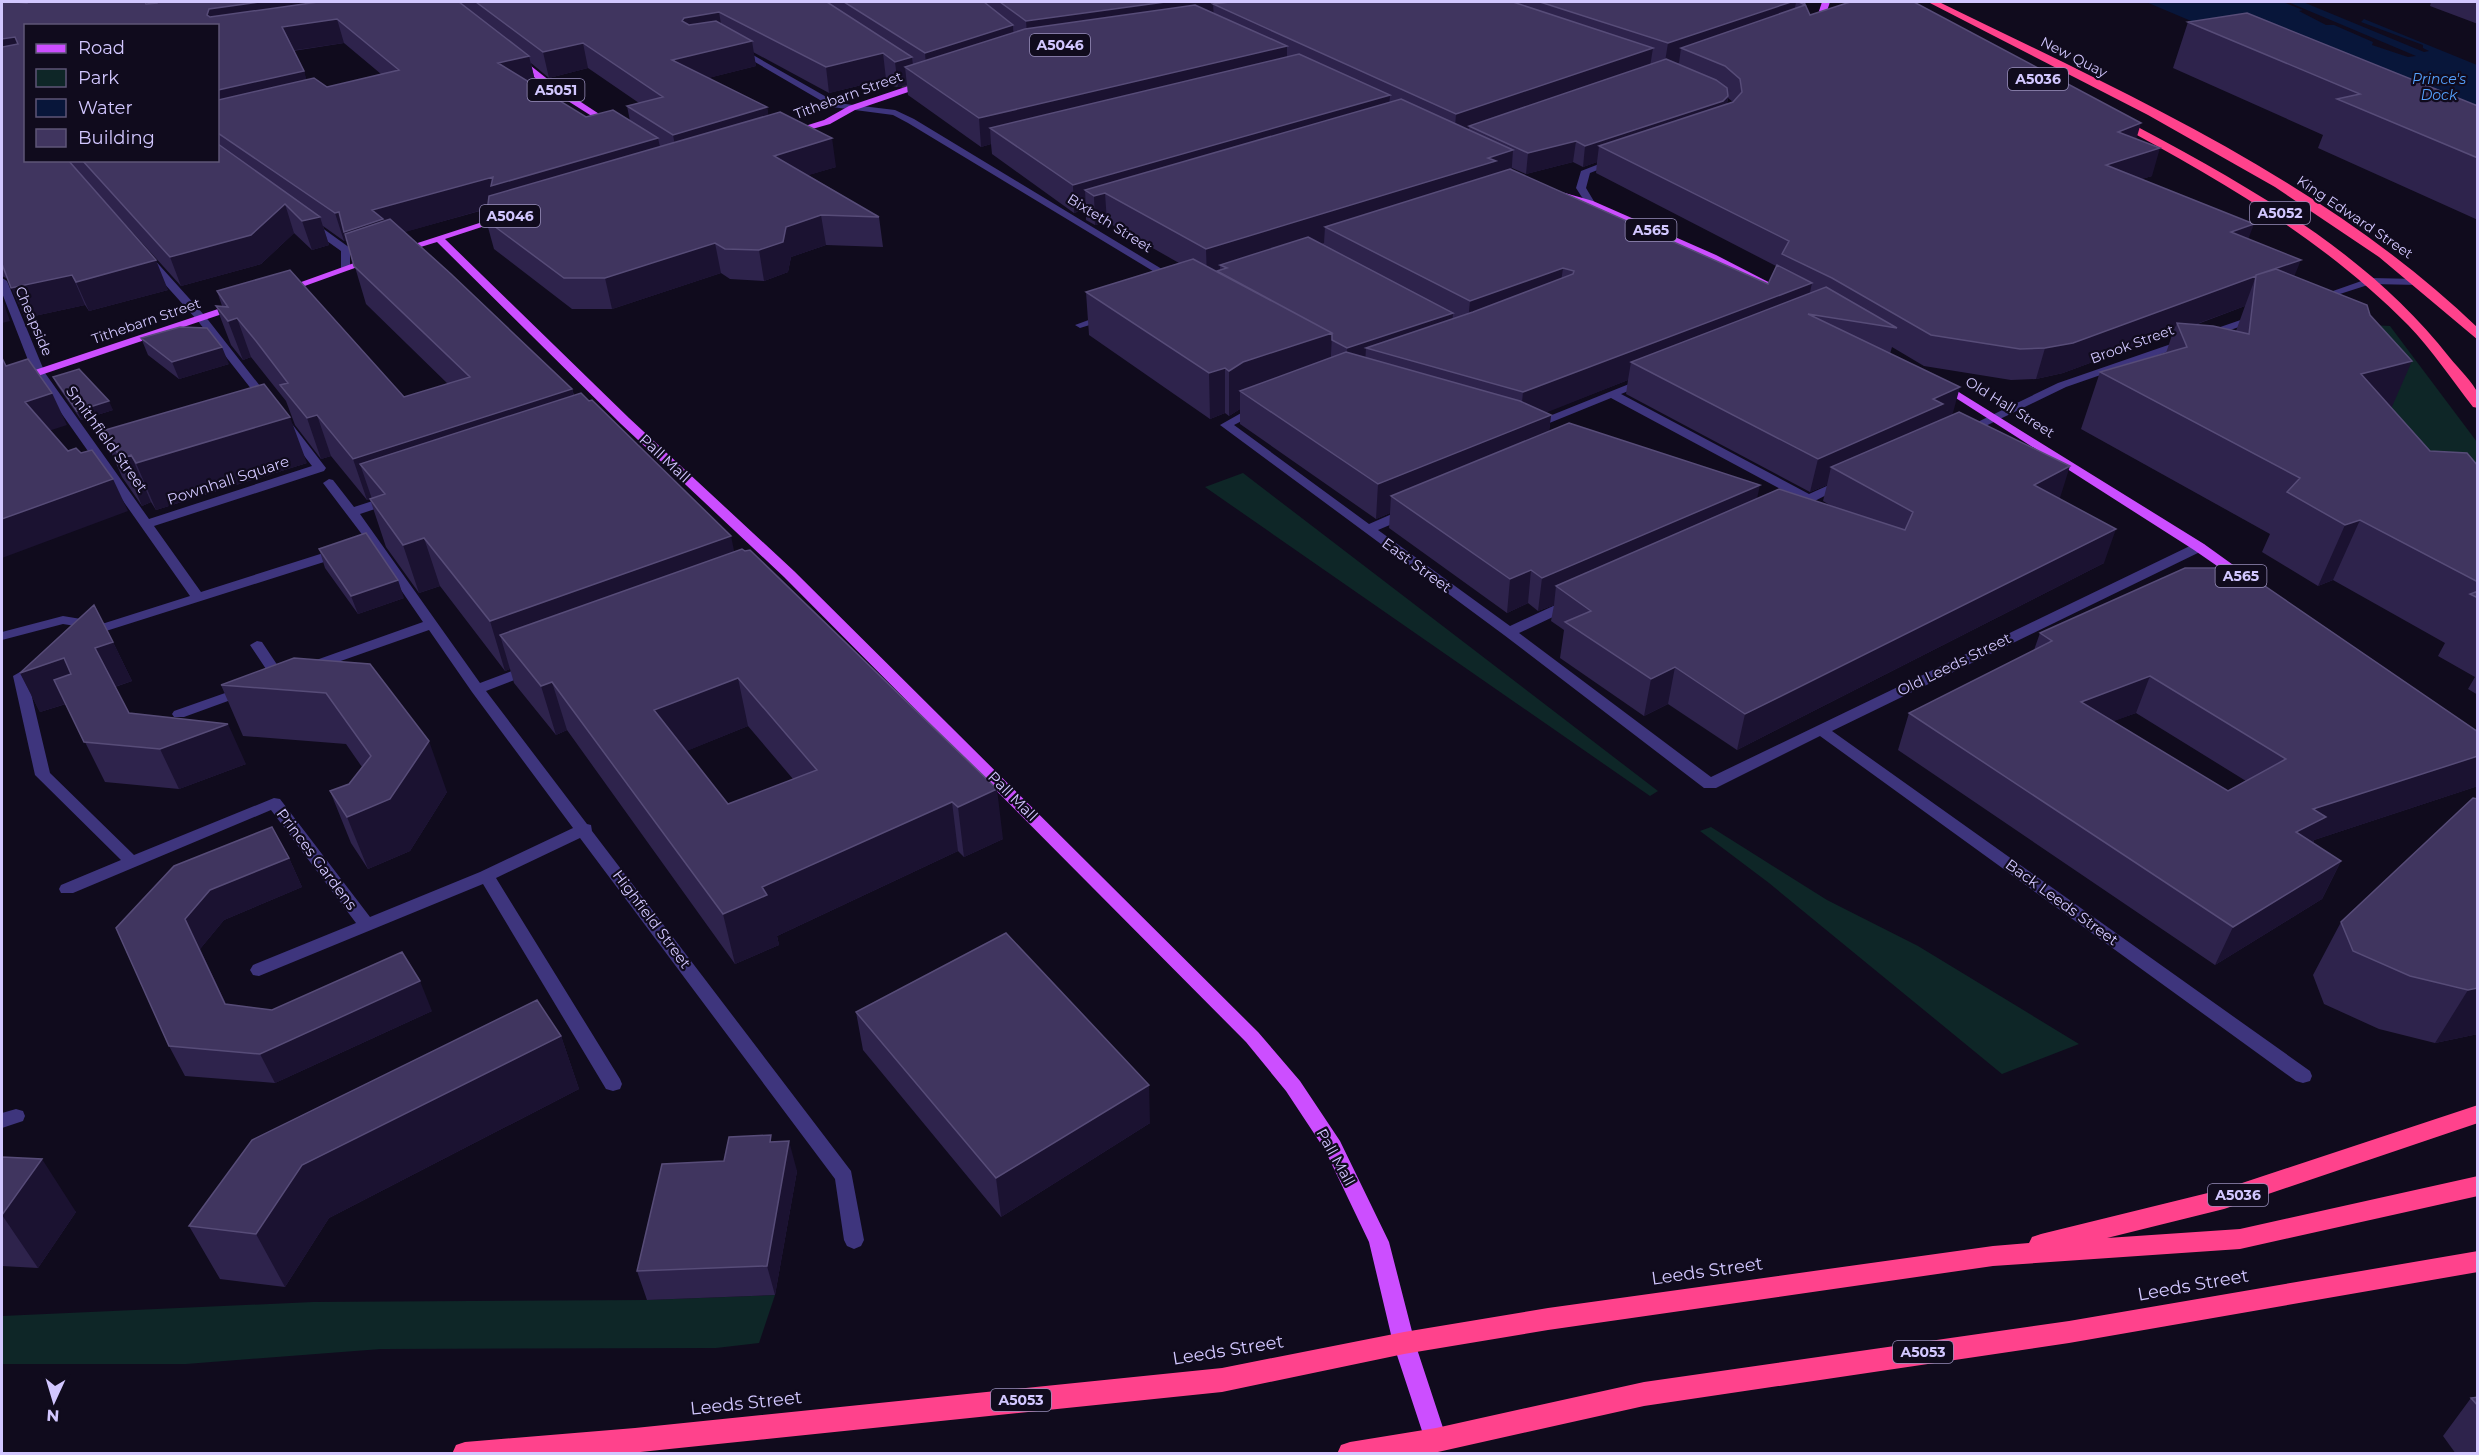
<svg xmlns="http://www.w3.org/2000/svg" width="2479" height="1455" font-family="Montserrat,sans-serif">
  <rect width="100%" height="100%" fill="#100b1d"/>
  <path fill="#0e2627" d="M2371,325l19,1 87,116v76l-144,-186z
    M1243,473l415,318 -8,5 -445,-309z
    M1711,827l116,73 91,46 161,98 -77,30 -233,-191 -69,-52z
    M775,1295l-16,48 -43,5 -335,1 -195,15h-184v-48l311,-14 334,-2z"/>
  <path fill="#08163a" d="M2146,2h137l20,8 -4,1 27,14h8l39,17 -1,3 36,12 8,-1 -128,-54h15l121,50 5,-1 -6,-3v-3l-62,-23 3,-3 113,46v76z"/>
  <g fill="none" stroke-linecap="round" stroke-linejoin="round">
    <path stroke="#2d273f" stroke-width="9" stroke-dasharray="9 4.5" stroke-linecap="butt" d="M864,72l60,19"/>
    <path fill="#3e357d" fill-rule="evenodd" d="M21,2h8l6,24h-8z
      M147,2h8l9,24h-8z
      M739,47l98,56 58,7 19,9 266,161 -9,2 -263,-159 -15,-8 -61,-8 -96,-56 -1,-2z
      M1612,159l8,2 -30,12 -4,15 9,15 -8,2 -11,-17 5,-17z
      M306,222h8l36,26v22l-9,-2v-17l-35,-25z
      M144,257h8l53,59 66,84v4h-8l-66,-84 -53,-59z
      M2,278l5,3 38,92 104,146 163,-53 -30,-39 2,-3h8l34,44 -2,3 -170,55 47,66 135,-43h10l2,3 -2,3 -240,76 -43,-7 -61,16v-8l61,-16 42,7 85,-27 -157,-223 -31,-80z
      M2370,278l49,1 5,3 -5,3 -48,-1 -53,17 -5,-3z
      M1105,314l4,1v4l-29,9 -5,-3z
      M2258,314l5,3 -1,2 -196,68 -97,47 -4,1 -6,-4 99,-48z
      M1644,378l6,3 -2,2 -27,11 188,100 31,-14h8l2,3 -53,27h-10v-6l12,-5 -188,-101 -74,30h-8l-2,-3z
      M1257,404l6,4 -2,3 -27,14 135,99 32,-14h10l1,3 -1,3 -33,14 132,96 54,-25h10l2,3 -2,3 -55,26 192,144 483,-233h10l2,3 -2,3 -372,181 478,340 2,5 -2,5 -7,2 -7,-2 -476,-345 -104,52h-12l-200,-153 -284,-210z
      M329,479l4,1 21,27 31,-10h8v6l-33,11 120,169 45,-17h10l2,3 -2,3 -49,19 101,133 4,1 1,6 259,340 13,69 -3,6 -7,3 -7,-3 -3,-6 -9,-61 -255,-341 -84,40 124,201 2,5 -2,5 -7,2 -7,-2 -123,-205 -224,92 -6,-1 -3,-5 3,-5 103,-42 -85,-113 -198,83h-12l-2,-4 2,-4 60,-25 -86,-85 -22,-99 7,-4 7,4 23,97 84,82 140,-57 6,1 90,118 110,-45 93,-44 -101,-136 -43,-62 -114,40h-10l-2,-3 2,-3 118,-42 -53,-77 -47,-62z
      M257,641l5,1 24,36 -2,3h-10l-24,-36z
      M245,686l5,1 2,3 -2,3 -66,24h-10l-2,-3 2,-3z
      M16,1109l7,2 2,5 -2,5 -21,7v-15z"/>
    <path fill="#cc4eff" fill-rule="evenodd" d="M1822,2h8l-4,12 -4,2 -4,-2z
      M515,58h6l34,27 61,40 -7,2 -60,-38 -34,-27z
      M926,80l4,3 -1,2 -74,25 -25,14 -39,11 -5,-3 38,-12 25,-14z
      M1558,191l35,10 123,54 64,33 -9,2 -184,-85 -32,-9 -2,-2z
      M504,215l8,2 -67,22 184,179 165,153 464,461 42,49 40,60 49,101 26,101 32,97 -3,7 -8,3 -8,-3 -3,-7 -32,-97 -24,-101 -44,-92 -39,-59 -40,-49 -462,-465 -163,-153 -184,-182 -36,11 -5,-3z
      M368,258l9,2 -89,32 -9,-2z
      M236,303l4,1v4l-238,80v-7z
      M1941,381l263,163 57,41 -7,4 -5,-1 -55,-38 -257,-164 -2,-2z"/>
    <path fill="#ff428c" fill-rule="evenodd" d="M1928,2h11c187,91 387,180 539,326v12l-99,-83 -104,-70 -127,-72z
      M2113,118h8c119,63 245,132 329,240 8,10 24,25 28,36 1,4 0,10 0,14l-5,-1c-21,-27 -41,-57 -65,-82 -85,-86 -189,-146 -295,-203z
      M2478,1105v18l-254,86 -117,29 133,-9 238,-53v20l-238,53 -247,17 -445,64 -144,24 -182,38 -601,62h-169l4,-9 9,-3 170,-14 587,-60 182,-36 144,-24 445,-62 36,-3 3,-6 9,-3 183,-45z
      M2478,1251v21l-409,71 -425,63 -215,48h-92l4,-9 9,-3 86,-14 208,-46 425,-61z"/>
  </g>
  <path fill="#2e234c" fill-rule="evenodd" d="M2,2h17l1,1 126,1 11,-1v-1h1647l6,13 326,124 16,37 -11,3 107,60 46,37 97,132 39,43 48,15v229l-10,-6 7,-12 -37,-21 7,-13 -112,-63 -15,6 -56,-34 8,-18 -189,-105 19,-57 66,-19 7,-21 -110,41 -27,6 -25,1 -87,-14 -32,-19 -2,7 63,61 106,83 45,65 -367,187 -69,-46 -24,12 -84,-58 4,-28 -13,-9 3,-16 -16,6 -10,-8 -21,10 -118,-85 1,-15 -14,6 -136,-95v-15l-11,7 -4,-3 -15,6 -121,-84 -3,-43 93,-29 -72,-41 -12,3 -9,-5v-11l-12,4 -82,-59 -1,-10 -10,3 -73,-52 -1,-10 -9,2 -12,-8 -57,14 -76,-41 3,14 -48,12 59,29 1,9 68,51 -28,8 71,42 4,30 -57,-2 -35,12 -3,15 -24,9 -34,-2 -9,-6 -109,36h-40l-78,-60 -8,-29 1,-11 -83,23 168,157 2,6 160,156 269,288 -39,18 -6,-6 -181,85 2,9 -44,19 -168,-234 -11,5 -42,-52 -4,-14 -5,2 -65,-85 -21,7 -33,-46 -16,-48 -3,1 -36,-44 -10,3 -26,-34 -9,-24 -16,-20 -19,-24 -8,3 -12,-15 -15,-39h6l-5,-15 187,106 44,-13 -82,-80 -19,-64 -3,1 -21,-15 6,19 -17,5 -18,-17 -33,31 -80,22 -110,-122 97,126 -79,21 -4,-6 -60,13 -17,-39 -6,-3v1zM26,26h192v134h-192zM344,43l37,31 -54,13 -21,-7 -2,-9 -11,-20zM531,63l18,15 39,-10 51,35 -12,3 3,15 -44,-4 -56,-35 5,-1zM1728,98l5,4 -6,2zM1573,162l10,5 14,-5 -1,11 180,93 -8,18 -256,-114v-2l14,6zM2245,306l-9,25 -41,-6zM1628,380l-2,14 184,98 17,-7 -4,16 10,6 -76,-8 -208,-68 2,-16 -5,-3zM748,726l45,53 -65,25 -42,-53z
    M2431,2h47v22l-48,-18z
    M2188,22l290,84v114l-160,-72 5,-13 -150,-67z
    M141,338l88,26 -50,15 -31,-24z
    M53,377l60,33 -32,10 -24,-35z
    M102,431l205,32 -151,47 -5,-8 -9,4 -20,-29z
    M319,549l85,49 -46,16 -33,-46z
    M2040,633l438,99v54l-164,54 -1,3 28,18 -19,38 -107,66 -317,-215 11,-37 125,-63zM2136,713l110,68 -18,10 -115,-70z
    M113,642l19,39 -17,6 14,26 117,51 -67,25 -74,-7 -39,-78 -26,8 -20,-39z
    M294,658l153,134 -37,59 -42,18 -17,-26 -21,-52 19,-7 13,-17 -16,-23 -103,-8 -22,-51z
    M2478,799v235l-43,9 -56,-14 -55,-25 -11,-29 28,-53z
    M289,858l13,29 -78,33 -24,29 26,55 46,6 160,1 -157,72 -90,-7 -16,-30 5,-180z
    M856,1012l294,111 -149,94 -138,-167z
    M561,1036l18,53 -250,129 -44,69 -65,-8 -31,-53z
    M773,1142l24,29 -22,124 -128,5 -10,-29 87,-110z
    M2,1157l74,55 -38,56 -36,-2z
    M2478,1397v57h-22l-13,-18 28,-38z"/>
  <path fill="#1b1231" d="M259,2h64l-105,31 -11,-18 2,-6z
    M1165,2h166l-118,2 1,15 -186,27 -2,-25z
    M1791,2h5l-4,22 -111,24 -2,15 -15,5 4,-25z
    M719,12l4,24 -34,7 -7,-22 2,-3z
    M337,19l7,24 -55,8 -7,-24z
    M1013,25l1,24 -87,29 -2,-25z
    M15,37l11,25 -24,3v-26z
    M752,41l4,25 -79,20 -5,-26z
    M583,43l5,25 -39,10 -6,-26z
    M1287,46v27l-297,55 1,16 -10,3 -2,-29z
    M1653,48l-4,25 -180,53 -1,10 -14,5 2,-27z
    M883,53l3,26 -57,14 -3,-26z
    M529,56l6,25 -30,7 -7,-25z
    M912,57l2,17 -9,-7 2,18 -9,2 -3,-25z
    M304,71l8,26 -94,21v-28z
    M1390,95l-2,26 -283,72 2,29 -12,3 -1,-29 -9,-6 1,19 -12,4 -1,-28z
    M1728,96l-3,20 -126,30 -2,16 -14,5 2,-21z
    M767,107l4,27 -93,28 -5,-27z
    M2141,123l-8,27 -15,-18z
    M658,138l6,27 -168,41 -108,31 -44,4 -9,-28 4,-1 33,-2 121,-33z
    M832,138l4,29 -57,17 -5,-28z
    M1576,141l-3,21 -47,12 2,-21z
    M2160,148l-8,28 -54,16 8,-27z
    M1513,150l-2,29 -186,48 -1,16 -97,30v-5l-7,-3v10l-13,4 -1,-30z
    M285,204l9,29 -33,31 -80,22 -11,-29z
    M821,215l5,30 -35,12 -3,15 -24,9 -5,-31 27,-23z
    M320,217l9,28 -17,5 -10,-29z
    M2254,224l-11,29 -12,-21z
    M715,243l6,30 -109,36 -7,-31z
    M156,260l12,30 -79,21 -13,-29z
    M2301,260l-12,29 -33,-13z
    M1563,268l-4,29 -92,34 3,-30z
    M72,275l13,30 -60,13 -14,-30z
    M2256,276l-11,30 -65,24 -3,-7 -4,9 -110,41 -27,6 9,-31z
    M1812,283l-6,28 -175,51 -3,18 -108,43 3,-31z
    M2,298l8,23 -8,2z
    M1453,313l-2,23 -85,12 -1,17 -19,7 1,-24z
    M237,318l14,39 -8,3 -15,-39z
    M1332,333l-2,44 -90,14v18l-11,7v-45l14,-9z
    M222,347l7,17 -50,15 -7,-17z
    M2412,361l-25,57 -26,-44z
    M1225,368v45l-15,6 -1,-46z
    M1960,387l-9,33 -120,47 -4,18 -17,7 8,-33 115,-60z
    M572,389l10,40 -222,35 12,35 -5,1 -14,-41z
    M52,393l15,32 -28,9 -14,-32z
    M109,401l4,9 -32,10 -4,-9z
    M317,415l14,41 -10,3 -14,-41z
    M1551,415l-4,33 -156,48 -1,17 -14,6 2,-35z
    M290,417l17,46 -151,47 -20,-47z
    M131,455l20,47 -9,4 -20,-47z
    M2070,466l-11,35 -25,-16z
    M113,479l15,32 -126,47v-39z
    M1760,485l-7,32 -197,69 -2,19 -16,6 4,-33z
    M2360,520l-27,60 -15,6 27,-61z
    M2116,529l-12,34 -367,187 8,-36z
    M731,536l10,48 -241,51 10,34 -5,2 -15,-50z
    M424,538l16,48 -21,7 -16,-48z
    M1531,570l-3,33 -21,10 3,-34z
    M398,580l6,18 -46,16 -7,-18z
    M113,642l19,39 -18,6 -19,-39z
    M64,658l20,40 -44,14 -20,-39z
    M1675,667l-7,37 -24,12 7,-37z
    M2150,676l-14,37 -68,25 13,-36z
    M738,678l10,48 -81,33 -13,-49z
    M552,682l15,48 -11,5 -15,-49z
    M228,724l18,40 -67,25 -19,-40z
    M429,741l18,51 -37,59 -42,18 -21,-52z
    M2478,756v30l-164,54 -7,14 -11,-22 17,-23z
    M997,789l6,50 -39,18 -6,-50z
    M952,802l6,49 -181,85 2,9 -44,19 -12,-50 39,-27z
    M289,858l13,29 -78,33 -24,29 40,85 -55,-115 25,-29z
    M2341,861l-19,38 -107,66 18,-38z
    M420,981l12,30 -157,72 -15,-29z
    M2478,988v46l-43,9 33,-53z
    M561,1036l18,53 -250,129 -44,69 -29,-53 46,-69z
    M1149,1085l1,38 -149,94 -5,-39z
    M789,1141l8,30 -22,124 -8,-29z
    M42,1159l34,53 -38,56 -36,-53z"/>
  <path fill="#40355f" stroke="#574c78" stroke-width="1.5" fill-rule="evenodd" d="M2,2h13l12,1v-1h118l1,2 11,-1v-1h102l-50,7 -2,6 3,2 108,-15h141l70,54 -31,7 88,54 27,-7 45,28 -167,48 2,-9 -121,33 11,9 -39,13 -5,-20 -4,1 -117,-80v-33l96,-22 13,9 72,-17 -62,-51 -55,8 22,44 -86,19v-64h-192v134h42l88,100 -80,22 -4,-7 -61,13 -9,-24v-217l16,-3 -3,-7 -13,2z
    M476,2h351l85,55 -17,5 -12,-9 -57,14 -107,-55 -35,6 -2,3 7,4 27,-4 36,20 -80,19 95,47 -94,28 -46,-29 36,-9 -80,-54 -40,9z
    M844,2h140l29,23 -88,28z
    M1000,2h165l-139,19z
    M1230,2h283l140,46 -197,66 -243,-110z
    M1540,2h251l-123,41z
    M1799,2h5l6,13 40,-13h64l227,121 -23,9 42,16 -54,17 148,59 -23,8 70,28 -45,15v1l-183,67 -28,5 -25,1 -89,-14 -99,-57 -50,-24 7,-13 -190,-95 134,-44 9,-10 -2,-13 -15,-13 -44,-18 124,-43z
    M1195,5l92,41 -308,72 -74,-51 120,-38z
    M2247,13l231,93v52l-141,-59 23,-5 -172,-72z
    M1299,54l91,41 -317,90 -83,-57z
    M1666,59l50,21 11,8 1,8 -5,5 -138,45 -9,-5 -48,12 -59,-27z
    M1401,99l112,51 -25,8 8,3 -290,88 -101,-56 -11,3 -9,-6z
    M780,112l52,26 -58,18 105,61 -58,-2 -35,12 -3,15 -24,8 -34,-1 -10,-6 -110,35h-41l-78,-58 3,-24z
    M218,144l102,73 -18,4 -17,-17 -34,31 -81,22 -88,-97h136z
    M1510,169l258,115 9,-19 35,18 -289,109 -157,-44 107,-36 100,-38 1,-3 -11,-3 -93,33 -145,-74z
    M390,219l61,55 121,115 -219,70 -36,-44 -10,3 -27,-33 8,-2 -32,-42 -19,-23 -9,3 -12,-15 12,1 -11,-16 73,-21 114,127 66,-20 -116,-111 -9,-32z
    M1308,237l145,76 -106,35 -15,-8v-7l-115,-62 10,-3 -7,-3z
    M1193,259l139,74 -89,29 -14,9 -4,-3 -16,5 -123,-81z
    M2276,269l91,36 3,10 42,46 -51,13 69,77 37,2 11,13v116l-118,-62 -15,5 -58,-33 13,-14 -200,-106 87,-25 -10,-24 36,3 36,8 7,-59z
    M1826,287l71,41 -89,-14 152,73 -27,12 10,5 -125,55 -187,-97z
    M180,327l27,1 15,19 -50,15 -31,-24z
    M1346,352l174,49 31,14 -173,69 -138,-93z
    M2,358l4,8 22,-7 24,34 -27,9 43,49 8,-3 5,5 11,-3 21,29 -111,40z
    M79,369l30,32 -32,10 -24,-34z
    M264,384l26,33 -154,46 -5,-8 -9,4 -20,-28z
    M581,393l8,8 3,-1 139,136 -241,85 -66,-83 -21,7 -33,-46 15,-5 -25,-30z
    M1959,412l111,54 -36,19 82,44 -371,185 -70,-47 -24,12 -86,-57 26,-11 -35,-25 223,-97 126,41 8,-18 -82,-45z
    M1569,423l191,62 -218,93 -11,-8 -21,9 -119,-83z
    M366,533l32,47 -47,16 -32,-47z
    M742,549l3,2 5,-1 247,239 -39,18 -6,-5 -190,85 5,8 -44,19 -171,-232 -11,4 -41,-51zM738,678l79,92 -89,34 -74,-94z
    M2185,568h32l36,10 225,154v24l-165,53 13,8 -30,15 45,29 -108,66 -324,-214 143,-72 -12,-8zM2150,676l136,83 -58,32 -147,-89z
    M2478,591v7l-8,-4z
    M94,605l19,37 -18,6 34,65 99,11 -68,25 -76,-7 -30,-62 17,-6 -7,-16 -44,15z
    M294,658l76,6 59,77 -39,58 -43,18 -17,-26 19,-7 22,-28 -45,-63 -105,-8z
    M2473,798l5,1v189l-10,2 -58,-14 -57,-25 -12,-29z
    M272,827l17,31 -79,32 -25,29 40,85 47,6 130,-58 18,29 -160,73 -91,-8 -53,-118 58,-62z
    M1006,933l143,152 -153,93 -140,-166z
    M537,1000l24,36 -259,129 -46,69 -67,-8 63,-86z
    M771,1135l-1,7 19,-1 -22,125 -130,5 25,-107 62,-3 5,-24z
    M2,1157l40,2 -40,56z
    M2478,1397v9l-7,-8z"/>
  <g text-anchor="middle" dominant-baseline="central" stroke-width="4.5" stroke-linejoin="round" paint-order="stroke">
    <g fill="#100b1d" stroke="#988fbb" stroke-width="1.5">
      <rect x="1030" y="34" width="60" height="22" rx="4.5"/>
      <rect x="2008" y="68" width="60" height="22" rx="4.5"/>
      <rect x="527.5" y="79" width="57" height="22" rx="4.5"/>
      <rect x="2250" y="202" width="60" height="22" rx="4.5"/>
      <rect x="480" y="205" width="60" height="22" rx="4.5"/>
      <rect x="1625.5" y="219" width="51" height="22" rx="4.5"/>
      <rect x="2215.5" y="565" width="51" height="22" rx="4.5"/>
      <rect x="2208" y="1184" width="60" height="22" rx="4.5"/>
      <rect x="1893" y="1341" width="60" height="22" rx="4.5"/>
      <rect x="991" y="1389" width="60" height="22" rx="4.5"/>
    </g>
    <g font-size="14" font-weight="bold" fill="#d2c7ff">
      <text x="1060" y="45">A5046</text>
      <text x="2038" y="79">A5036</text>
      <text x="556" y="90">A5051</text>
      <text x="2280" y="213">A5052</text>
      <text x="510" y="216">A5046</text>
      <text x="1651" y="230">A565</text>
      <text x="2241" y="576">A565</text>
      <text x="2238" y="1195">A5036</text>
      <text x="1923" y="1352">A5053</text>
      <text x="1021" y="1400">A5053</text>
    </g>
    <g font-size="14" fill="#d2c7ff" stroke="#100b1d">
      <text transform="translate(2074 57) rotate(27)">New Quay</text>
      <text transform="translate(848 95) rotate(-20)">Tithebarn Street</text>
      <text transform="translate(2355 217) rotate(34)">King Edward Street</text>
      <text transform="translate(1110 223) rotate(32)">Bixteth Street</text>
      <text transform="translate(34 321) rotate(67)">Cheapside</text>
      <text transform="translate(146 321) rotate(-19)">Tithebarn Street</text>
      <text transform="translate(2132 344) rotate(-20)">Brook Street</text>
      <text transform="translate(2010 407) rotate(32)">Old Hall Street</text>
    </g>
    <g font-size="14" font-style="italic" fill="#55a2ff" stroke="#100b1d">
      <text x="2439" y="79">Prince's<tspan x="2439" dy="16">Dock</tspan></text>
    </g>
    <g font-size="15" fill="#d2c7ff" stroke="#100b1d">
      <text transform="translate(107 439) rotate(54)">Smithfield Street</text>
      <text transform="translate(665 458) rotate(43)">Pall Mall</text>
      <text transform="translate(228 480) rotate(-18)">Pownhall Square</text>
      <text transform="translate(1417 565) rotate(36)">East Street</text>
      <text transform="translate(1954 664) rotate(-26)">Old Leeds Street</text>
      <text transform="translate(1013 796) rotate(45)">Pall Mall</text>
      <text transform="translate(317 859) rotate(53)">Princes Gardens</text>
      <text transform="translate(2062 902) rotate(36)">Back Leeds Street</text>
      <text transform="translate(652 919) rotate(53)">Highfield Street</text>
      <text transform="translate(1336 1157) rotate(61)">Pall Mall</text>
    </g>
    <g font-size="18" fill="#d2c7ff" stroke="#100b1d">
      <text transform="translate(1707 1271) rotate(-8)">Leeds Street</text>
      <text transform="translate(2193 1285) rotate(-10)">Leeds Street</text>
      <text transform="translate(1228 1350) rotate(-9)">Leeds Street</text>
      <text transform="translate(746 1403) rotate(-6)">Leeds Street</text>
    </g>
  </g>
  <rect width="2479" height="1455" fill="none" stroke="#d2c7ff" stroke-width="6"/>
  <rect x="24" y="24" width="195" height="138" fill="#100b1d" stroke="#5e5677" stroke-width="1.5"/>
  <rect x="36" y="44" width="30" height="9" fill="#cc4eff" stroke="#5e5677" stroke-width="1.5"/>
  <text x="78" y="54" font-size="18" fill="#d2c7ff">Road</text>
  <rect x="36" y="69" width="30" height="18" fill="#0e2627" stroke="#5e5677" stroke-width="1.5"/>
  <text x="78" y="84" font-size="18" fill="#d2c7ff">Park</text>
  <rect x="36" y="99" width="30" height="18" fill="#08163a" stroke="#5e5677" stroke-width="1.5"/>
  <text x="78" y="114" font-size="18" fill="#d2c7ff">Water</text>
  <rect x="36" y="129" width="30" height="18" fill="#40355f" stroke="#5e5677" stroke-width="1.5"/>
  <text x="78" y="144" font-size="18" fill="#d2c7ff">Building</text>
  <g transform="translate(54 1401) rotate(184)" stroke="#100b1d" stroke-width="4.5" paint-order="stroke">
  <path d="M0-4.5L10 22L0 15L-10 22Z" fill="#d2c7ff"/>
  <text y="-9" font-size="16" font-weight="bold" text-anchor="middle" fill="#d2c7ff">N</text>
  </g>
</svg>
